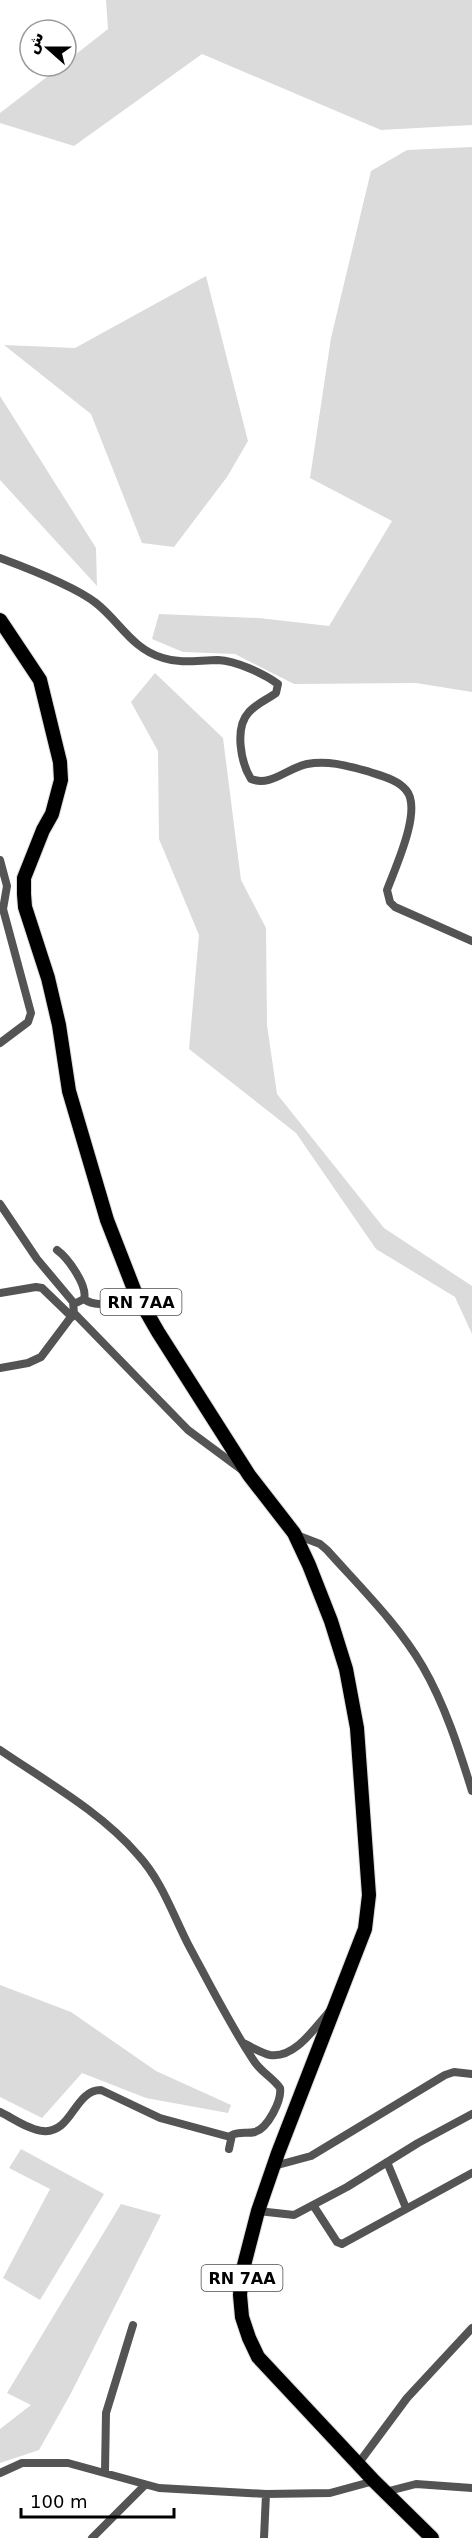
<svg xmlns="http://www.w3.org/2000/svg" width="472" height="2538" font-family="'DejaVu Sans',Cairo,sans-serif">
  <rect width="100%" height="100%" fill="#fff"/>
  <path fill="#dbdbdb" d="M106,0h366v125l-91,5 -179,-76 -128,92 -74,-23v-10l61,-47h5v-4l42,-33z
    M472,147v545l-56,-9 -122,1 -59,-30 -52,-2 -31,-13 7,-25 100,4 70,8 63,-105 -82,-43 21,-140 40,-167 36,-21z
    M206,276l42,165 -21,36 -53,70 -32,-4 -51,-129 -87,-69 71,3z
    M0,396l96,152 1,38 -97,-106z
    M155,673l68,65 18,142 25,48 1,97 10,69 107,134 88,58v48l-17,-37 -79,-48 -80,-116 -107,-84 10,-114 -40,-96 -1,-88 -27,-49z
    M0,1985l71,27 85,59 75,34 -3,8 -82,-15 -64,-25 -40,45 -42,-21z
    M21,2149l83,45 -64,106 -37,-22 47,-89 -41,-21z
    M121,2204l40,11 -91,180 -31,55 -39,13v-34l31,-24 -24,-12z"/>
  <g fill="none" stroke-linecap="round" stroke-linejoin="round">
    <g stroke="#dbdbdb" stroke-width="16">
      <path id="primary" d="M0,620l40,60 20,82 1,18 -9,34 -9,16 -19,48v16l1,13 23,71 11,47 10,66 38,129 28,72 23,40 91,143 45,58 15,32 22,56 15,48 11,59 12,167 -4,34 -87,224 -20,58 -16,62 -2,22 2,22 7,21 9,19 116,124 58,57"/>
    </g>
    <path stroke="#545454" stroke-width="8" d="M0,558c27,10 74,28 96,45 24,19 36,46 67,55 18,6 36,2 55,2 18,1 45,13 60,24l-2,9c-8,6 -20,11 -27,19 -15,16 -8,51 2,67 20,8 36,-11 56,-15 22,-4 41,2 63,8 12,4 28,8 36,18 17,19 -11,78 -19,100l3,12 5,5 77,34
      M0,860l7,26 -4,23 28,104 -3,9 -28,21
      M0,1204l37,55 36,43 1,11 -33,44 -13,6 -28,5
      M57,1250c11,8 31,36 27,49l-10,5
      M0,1293l36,-6 6,1 30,29
      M84,1299c16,12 35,-1 51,-7
      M74,1313l114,117 54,40
      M294,1534l26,10 7,6c33,37 71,74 96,117 22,38 36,82 49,124
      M0,1750c47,32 101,62 138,105 24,26 35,60 51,91 21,39 41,79 65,115 7,11 19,17 26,27 2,12 -12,40 -25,44 -8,2 -15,-1 -23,3l-3,14
      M243,2043c9,4 18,10 27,12 25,4 45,-28 60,-44
      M0,2112c13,6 29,18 43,19 29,3 31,-41 58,-41l59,28 70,19
      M387,2162l19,46
      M274,2166l37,-10 134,-81 9,-3 18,2
      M313,2205l24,37 5,2 130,-71
      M258,2211l36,4 53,-28 71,-44 54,-29
      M358,2464l49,-66 65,-70
      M105,2471l1,-58 27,-88
      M0,2473l22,-10h46l91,25 107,6 64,-1 44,-12
      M385,2492l31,-8 56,4
      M92,2538l53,-53
      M264,2538l2,-44"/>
    <use href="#primary" stroke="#000" stroke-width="14"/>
  </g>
  <g text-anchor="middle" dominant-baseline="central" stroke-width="6" stroke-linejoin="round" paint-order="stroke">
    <g fill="#fff" stroke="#4c4c4c" stroke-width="1.5">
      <rect x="100.5" y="1289" width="81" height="26" rx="4.5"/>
      <rect x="201.5" y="2265" width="81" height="26" rx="4.5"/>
    </g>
    <g font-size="16" font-weight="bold" fill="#000">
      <text x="141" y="1302">RN 7AA</text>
      <text x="242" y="2278">RN 7AA</text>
    </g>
  </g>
  <g transform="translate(48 48) rotate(291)"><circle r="28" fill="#ffffff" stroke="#999999" stroke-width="1.5"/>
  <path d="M0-4.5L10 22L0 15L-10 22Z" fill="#000000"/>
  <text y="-9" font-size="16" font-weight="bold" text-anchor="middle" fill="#000000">ش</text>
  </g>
  <path d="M21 2508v9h153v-9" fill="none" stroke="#000000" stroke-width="3"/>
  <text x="30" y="2508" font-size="18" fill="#000000" stroke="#ffffff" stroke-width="4.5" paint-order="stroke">100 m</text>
</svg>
